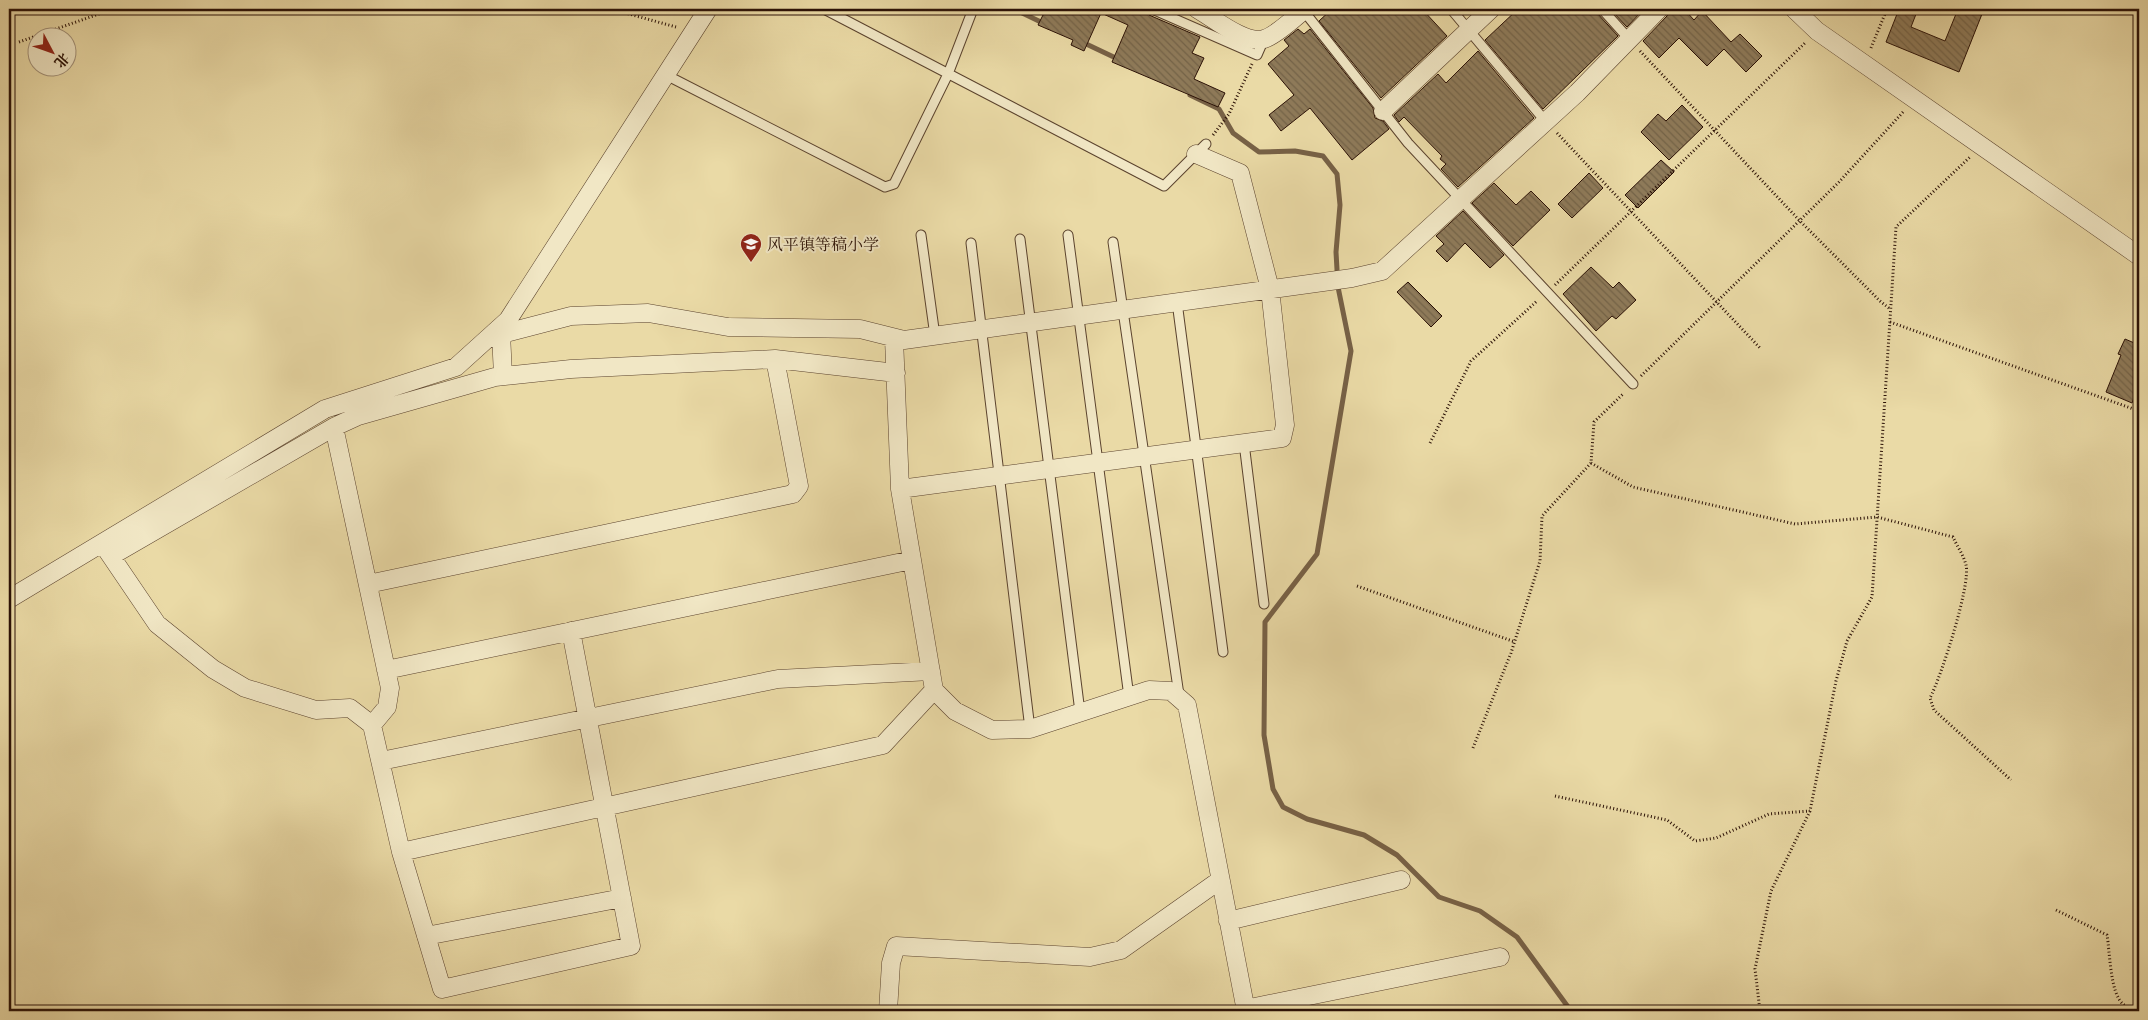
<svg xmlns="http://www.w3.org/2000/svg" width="2148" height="1020" font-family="'Gentium Book Plus','Noto Serif SC',serif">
  <defs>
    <pattern id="building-back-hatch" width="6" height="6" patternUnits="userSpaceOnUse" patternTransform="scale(1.25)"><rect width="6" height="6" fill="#8e7a59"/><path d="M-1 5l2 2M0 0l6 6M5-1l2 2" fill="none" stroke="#746348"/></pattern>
  </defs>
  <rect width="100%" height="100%" fill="#eadaa6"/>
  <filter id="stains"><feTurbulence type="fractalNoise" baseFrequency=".004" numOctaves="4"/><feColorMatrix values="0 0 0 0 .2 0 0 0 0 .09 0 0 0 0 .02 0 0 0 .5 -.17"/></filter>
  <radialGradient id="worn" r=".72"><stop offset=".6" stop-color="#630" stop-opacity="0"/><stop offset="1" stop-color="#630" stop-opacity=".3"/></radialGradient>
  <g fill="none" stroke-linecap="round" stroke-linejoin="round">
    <path stroke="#776146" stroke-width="5" d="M1014,9l31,15
      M1082,42l38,18
      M1190,95l29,14 14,24 26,19 36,-1 28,5 14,18 3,31 -4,47 2,35 13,64 -34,203 -52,68 -1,113 9,54 10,18 24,12 57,16 33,20 42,42 41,14 37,26 54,74"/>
  </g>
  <path fill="url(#building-back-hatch)" stroke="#2b1106" d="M1046,9h97l6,6 51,22 -8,16 12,5 -10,21 31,14 -7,14 -106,-45 16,-37 -27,-12 -17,38 -13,-6 2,-5 -35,-15z
    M1332,9h70l6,6 7,-6h7l25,27 -66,62 -62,-77z
    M1518,9h78l1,4 21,23 -75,73 -58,-69z
    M1610,9h34l-17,18z
    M1669,9h15l10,11 8,-9 29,31 9,-8 22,22 -16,16 -22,-23 -17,17 -28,-28 -20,20 -16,-17 24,-25z
    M1899,9h19l-7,18 34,14 13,-32h26l-25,63 -73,-30z
    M1298,29l6,5 6,-5 63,79 2,10 8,3 6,8 -37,31 -42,-52 -29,23 -12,-16 25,-20 -26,-31 21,-18 -5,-6z
    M1478,51l56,67 -76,69 -17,-18 5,-5 -6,-5 2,-3 -38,-39 -5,5 -5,-7 44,-41 8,9z
    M1682,105l21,22 -34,33 -28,-28 17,-18 8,7z
    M1661,160l13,12 -36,36 -13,-13z
    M1589,173l14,15 -31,30 -14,-14z
    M1494,183l22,22 15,-14 19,19 -37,36 -41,-43z
    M1463,211l41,44 -14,13 -25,-25 -18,19 -11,-11 8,-7 -8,-8z
    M1591,267l22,21 6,-6 17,18 -20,19 -4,-3 -16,15 -33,-37z
    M1408,282l34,34 -11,11 -34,-35z
    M2125,339l14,6v41l-7,17 -26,-11 15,-37 -3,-1z"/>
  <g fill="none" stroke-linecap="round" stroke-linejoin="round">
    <g stroke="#5b432e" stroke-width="11">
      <path id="lane" d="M824,9l340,177 42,-42
        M1152,9l105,46 7,-16
        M1451,9l95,113
        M1602,9l27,30
        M1303,10l105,133 225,241
        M666,75l219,112 9,-3 54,-110 25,-65
        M921,235l14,101
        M1068,235l61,462
        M1020,239l60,473
        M1113,242l66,453
        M971,243l59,486
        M1177,302l46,350
        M1244,443l20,161"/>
    </g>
    <g stroke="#5b432e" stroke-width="19">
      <path id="street" d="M1197,9c16,9 49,36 67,30 11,-3 32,-22 41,-30
        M1794,9l23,22 322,225
        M1383,111l108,-102
        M501,333l2,43
        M490,337l81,-21 77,-3 80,14 132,2 44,11 448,-62 30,-7 195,-178 82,-84
        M894,338l6,151 34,201 21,21 37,19 38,-1 119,-39 22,1 16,14 59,306
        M334,427l56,261 -3,19 -15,18
        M900,489l382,-51 3,-13 -15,-136 -30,-116 -44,-19
        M102,543l55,81 56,45 32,19 71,22 34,-2 22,17 29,127 41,137 189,-43 -60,-315
        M111,556l223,-129 24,-11 137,-39 76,-8 204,-10 121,14
        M368,584l425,-90 6,-8 -24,-127
        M9,599l316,-190 131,-42 52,-47 200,-311
        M386,670l526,-110
        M381,761l397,-82 153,-8
        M401,852l482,-107 51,-55
        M1228,921l173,-41
        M426,936l196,-38
        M1245,1009l255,-52
        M888,1011l3,-48 5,-17 194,11 31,-7 99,-70"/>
    </g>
    <path stroke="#2b1106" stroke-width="3" stroke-dasharray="1 2.5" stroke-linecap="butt" d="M611,9l65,18
      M19,42l94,-33
      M1871,48l16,-39
      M1640,51l160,170 80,80 10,8
      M1557,133l204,216
      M1213,135l16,-21 23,-50
      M1555,285l251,-243
      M1890,322l249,89
      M1641,376l198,-194 65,-71
      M1430,443l41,-82 66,-60
      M1591,463l42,24 162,37 82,-7 76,20c4,9 11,19 13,28 5,20 -25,112 -36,133l4,12 77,70
      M1357,586l158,56
      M1473,748l38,-95 29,-92 2,-45 49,-53 3,-41 30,-29
      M1555,796l112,24 28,21 21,-3 53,-24 41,-3
      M2056,910l51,25c3,17 3,58 16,69 3,3 10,5 14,7
      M1760,1011l-5,-42 16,-78 39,-80 26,-130 11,-40 25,-44 24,-370 74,-70"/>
    <use href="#lane" stroke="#f1e7c5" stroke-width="9"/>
    <use href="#street" stroke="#f1e7c5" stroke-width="18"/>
  </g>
  <defs>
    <g id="school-pin" transform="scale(1.125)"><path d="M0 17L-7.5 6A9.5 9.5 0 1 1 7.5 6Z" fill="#8f2418" stroke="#f1e7c5"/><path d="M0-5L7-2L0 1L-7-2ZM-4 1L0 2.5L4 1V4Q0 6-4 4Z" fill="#fff"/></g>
  </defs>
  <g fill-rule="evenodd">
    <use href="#school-pin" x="751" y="244"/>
  </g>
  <g text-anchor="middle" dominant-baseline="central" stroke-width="4" stroke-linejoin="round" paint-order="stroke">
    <g font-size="16" fill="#2b1106" stroke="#f1e7c5" text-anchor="start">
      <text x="767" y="244">风平镇等稿小学</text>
    </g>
  </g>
  <rect width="2148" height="1020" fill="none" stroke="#eadaa6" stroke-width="30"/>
  <rect x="10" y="10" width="2128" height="1000" fill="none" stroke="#2b1106" stroke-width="2.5"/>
  <rect x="15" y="15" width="2118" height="990" fill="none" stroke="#2b1106"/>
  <g transform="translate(52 52) rotate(131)"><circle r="24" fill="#f1e7c5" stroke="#a29179"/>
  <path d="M0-4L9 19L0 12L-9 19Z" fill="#8f2418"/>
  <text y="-8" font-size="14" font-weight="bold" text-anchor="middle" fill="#2b1106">北</text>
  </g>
  <rect width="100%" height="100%" filter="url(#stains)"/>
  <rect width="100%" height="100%" fill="url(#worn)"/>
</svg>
